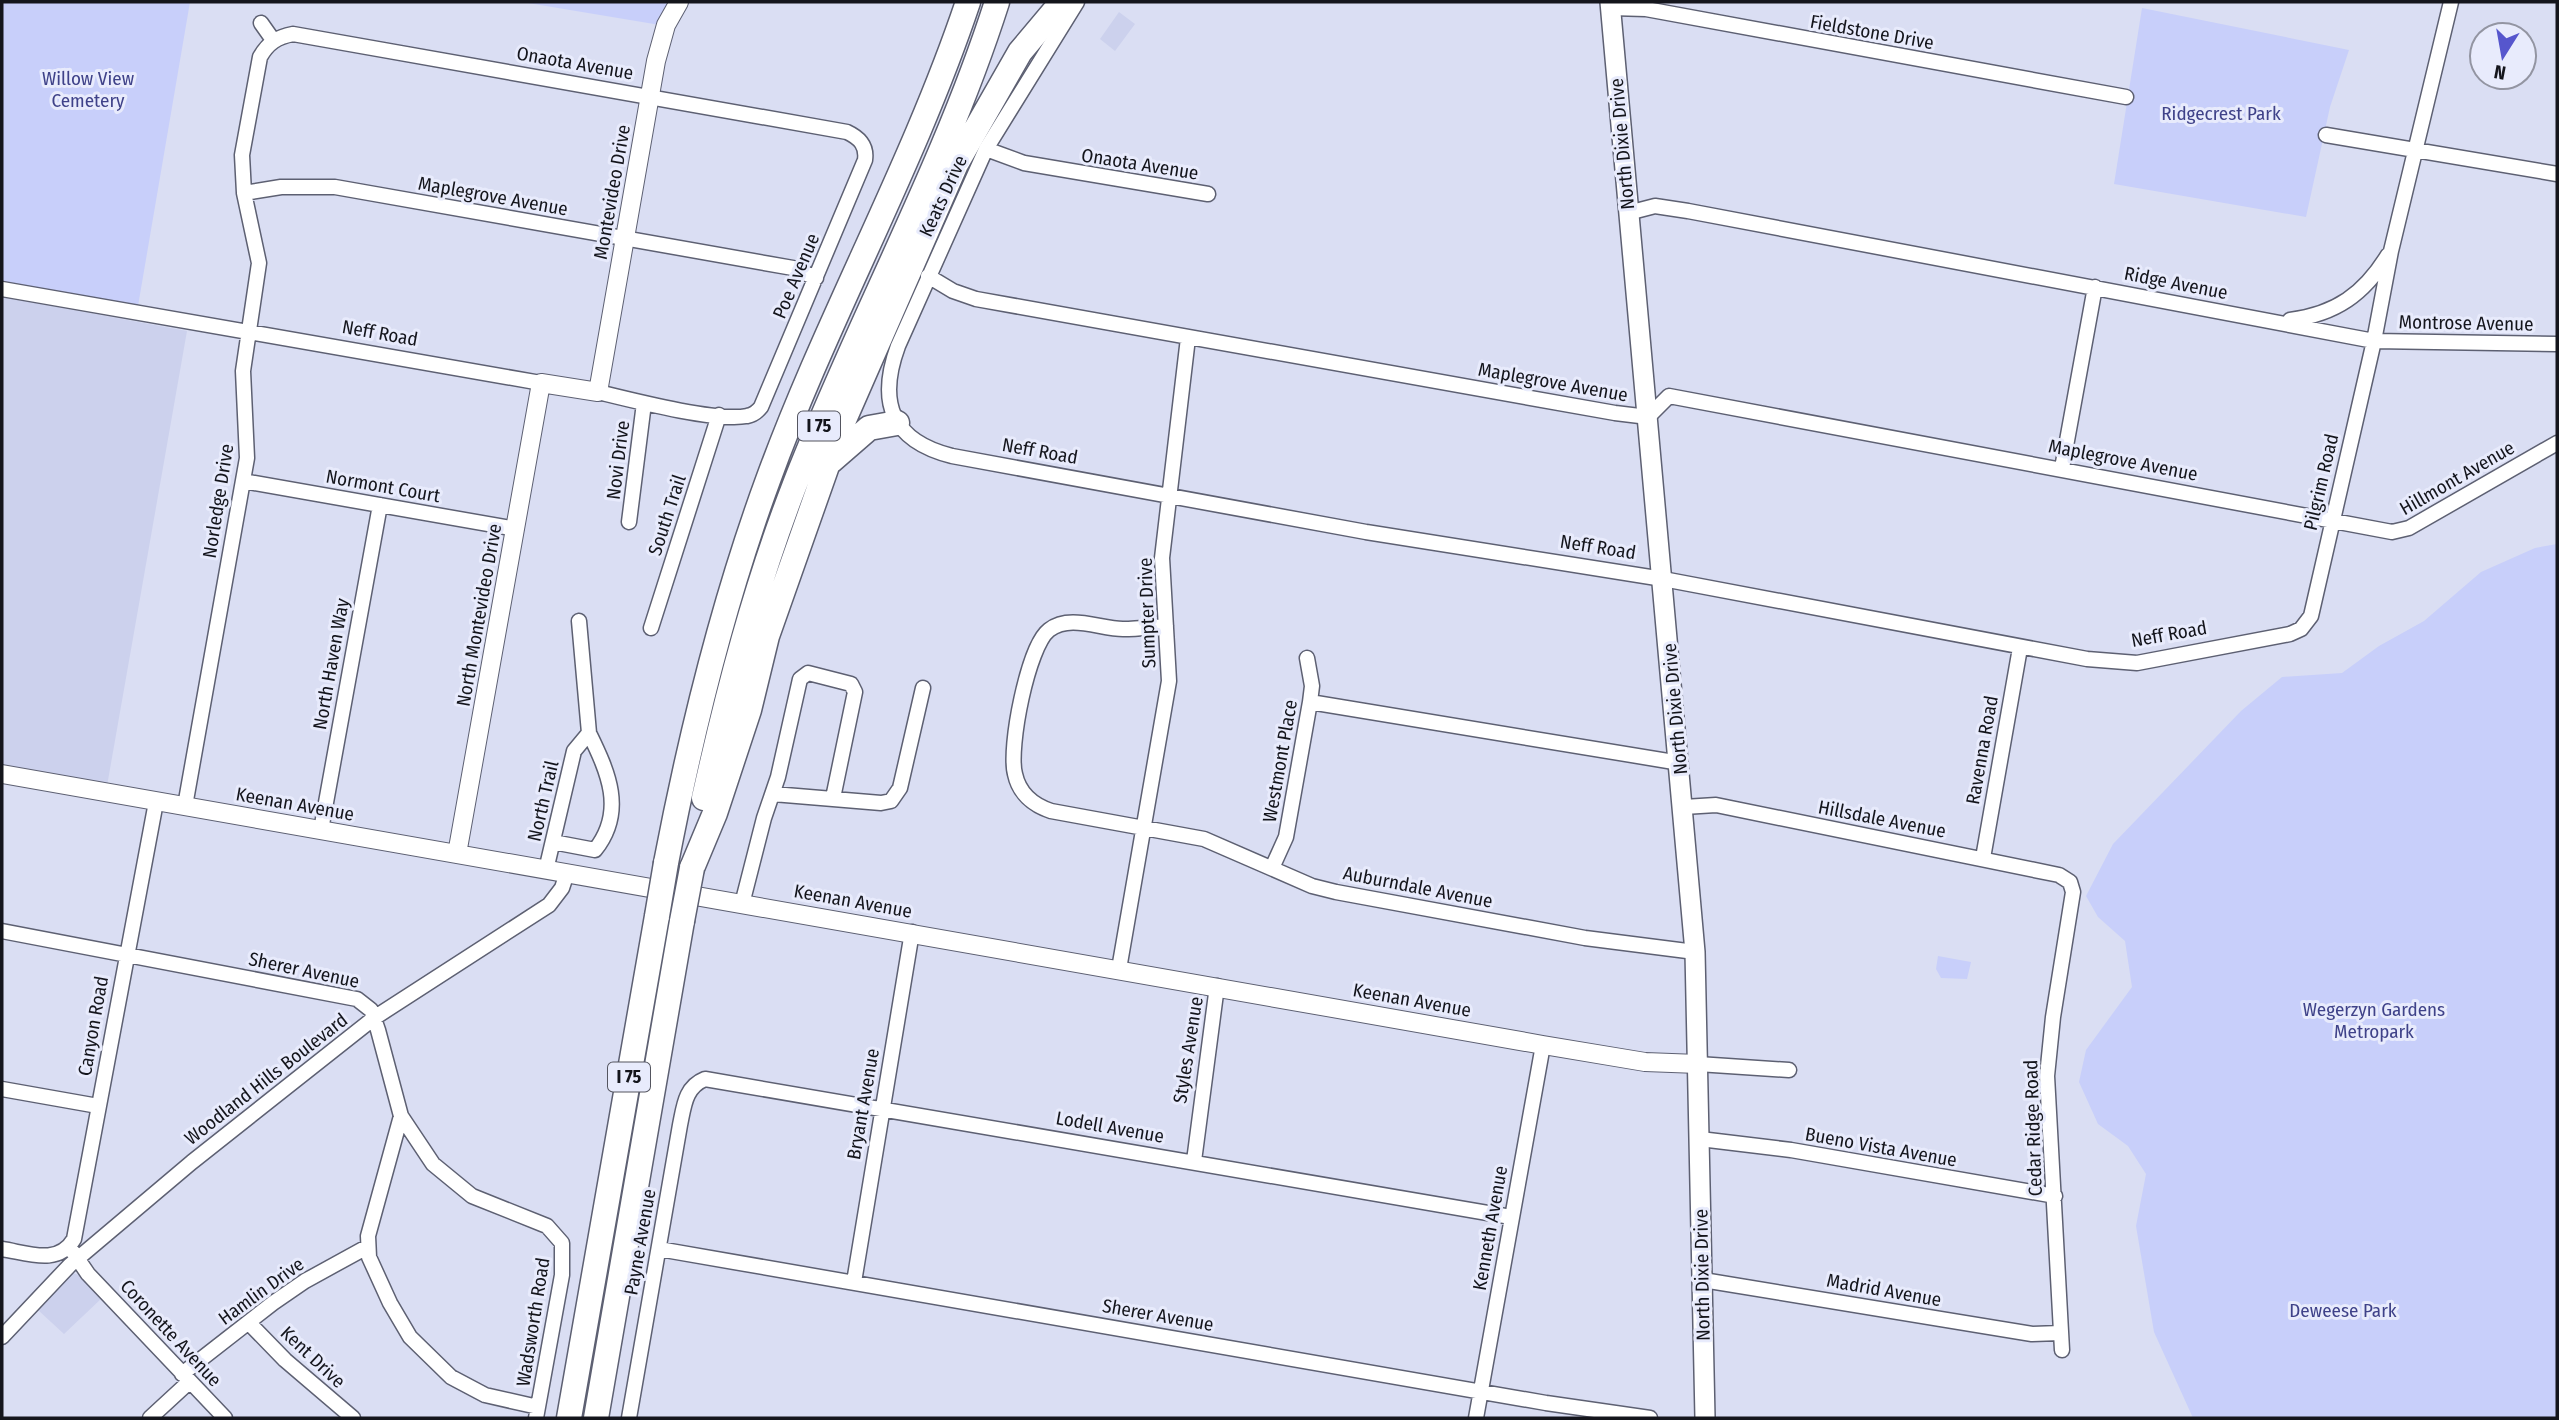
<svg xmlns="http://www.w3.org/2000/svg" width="2559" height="1420" font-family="'Fira Sans Condensed',sans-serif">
  <rect width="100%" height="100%" fill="#dadef3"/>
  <path fill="#ccd1ed" d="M1119,12l16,12 -20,27 -15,-12z
    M2,297l185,34 -80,455 -105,-18z
    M73,1273l9,3 20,22 -38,36 -26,-24z"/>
  <path fill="#c8cffa" d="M2,2h188l-52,304 -136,-23z
    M522,2h150l-12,23z
    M2142,8l207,42 -19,57 -24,110 -192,-33z
    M2557,544v874h-364l-39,-86 -18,-106 10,-52 -18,-28 -30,-22 -19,-42 7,-32 46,-63 -7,-46 -27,-24 -12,-21 27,-52 128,-133 41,-34 60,-4 37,-27 45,-25 57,-49 54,-24z
    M1938,956l33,6 -4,17 -26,-1 -5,-9z"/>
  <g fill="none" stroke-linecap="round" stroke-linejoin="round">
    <g stroke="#5d6072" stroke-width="17">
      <path id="minor" d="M1077,2l-91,147 -88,197c-21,57 -6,95 54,110l414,76 297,47 424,80 50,4 153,-29 11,-5 10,-13 63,-275 17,-90 60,-249
        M1611,8l35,1 480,88
        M261,23l12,17
        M2326,135l231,39
        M986,149l38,14 184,31
        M244,193l37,-6h54l458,81 23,10
        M1628,213l27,-7 33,5 686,130 183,3
        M928,276l25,15 23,8 639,114 33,4 21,-21 723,136 17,-4 148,-85
        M2,289l539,94
        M2290,320c46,-6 74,-26 98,-65
        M2062,468l33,-181
        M243,481l273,48
        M629,522l15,-119
        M1166,626c-14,1 -29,3 -43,3 -23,0 -53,-15 -74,1 -21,16 -41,118 -34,144 4,19 18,31 36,37l153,28 108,47 24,6 249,46 110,14
        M651,628l68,-213
        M1310,702l370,61
        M773,794l108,9 10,-2 9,-13 23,-100
        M185,806l62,-348 -4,-87 16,-108 -15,-70 -2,-38 18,-98c8,-14 17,-20 33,-23l554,98c13,6 20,14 18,28l-104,247c-4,5 -8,8 -14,9 -31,6 -116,-16 -149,-24
        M1684,807l32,-2 343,70 11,7 3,10 -20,125 -6,59 15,274
        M321,830l59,-325
        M553,842l42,8c31,-39 13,-78 -6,-117
        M1983,858l37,-210
        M1272,868l14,-31 24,-135 2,-16 -5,-28
        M546,870l28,-119 15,-18 -10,-112
        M742,904l22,-86 14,-41 22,-98 8,-6 43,11 4,8 -22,106
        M2,931l355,68 14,11 7,20 23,86 32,48 39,32 75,30 15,17v32l-26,143
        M1119,969l50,-288 -7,-123 26,-220
        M1698,1064l91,6
        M2,1089l96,17
        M401,1116l-33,120 1,21 21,46 20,34 41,40 34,18 53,12
        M1700,1139l91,11 264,46
        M1194,1161l23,-175
        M2,1249c26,4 56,17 72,-10l82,-437
        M659,1249l887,154 104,15
        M73,1252l15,22 137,144
        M1703,1280l329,54 28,-1
        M854,1282l58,-350
        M249,1323l36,37 68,58
        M2,1337l68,-72 122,-103 182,-144 175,-113 13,-17 5,-15
        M182,1374l91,-71 32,-22 62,-34
        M150,1418l39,-36
        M629,1418l51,-293c4,-19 5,-38 25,-46l806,138
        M1476,1418l67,-373"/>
    </g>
    <g stroke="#5d6072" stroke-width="20">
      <path id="tertiary" d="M2,774l1541,271 102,17 53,2
        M457,854l84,-471 57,9 58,-331 10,-36 13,-23"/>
    </g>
    <g stroke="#5d6072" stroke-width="22">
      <path id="secondary" d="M1610,2l85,950 10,466"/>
    </g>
    <g stroke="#5d6072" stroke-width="27">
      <path id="motorway" d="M831,461l38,-33 28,-5
        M704,798c24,-107 51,-211 91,-314 63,-162 149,-316 202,-482
        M666,863c25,-130 56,-258 102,-383 59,-162 145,-314 200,-478
        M692,868l23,-55 34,-103 18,-74 73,-207 116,-265 64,-112 42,-50
        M569,1418l88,-502
        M596,1418l86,-497"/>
    </g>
    <use href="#minor" stroke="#fff" stroke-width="14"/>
    <use href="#tertiary" stroke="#fff" stroke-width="18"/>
    <use href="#secondary" stroke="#fff" stroke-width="19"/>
    <use href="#motorway" stroke="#fff" stroke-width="24"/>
    <g stroke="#5d6072" stroke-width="27" stroke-linecap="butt">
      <path id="motorway-bridge" d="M657,916l9,-53
        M682,921l10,-53"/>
    </g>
    <use href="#motorway-bridge" stroke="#fff" stroke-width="24"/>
  </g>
  <g text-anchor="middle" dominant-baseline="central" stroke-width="6" stroke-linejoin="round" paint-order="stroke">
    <g fill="#e8ebfc" stroke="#54555f" stroke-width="2">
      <rect x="798" y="411.5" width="42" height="29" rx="5"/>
      <rect x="608" y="1062.5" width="42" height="29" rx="5"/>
    </g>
    <g font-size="18" font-weight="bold" fill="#14151c">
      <text x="819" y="426">I 75</text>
      <text x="629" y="1077">I 75</text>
    </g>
    <g font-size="19" fill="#14151c" stroke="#e8ebfc">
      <text transform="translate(1872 32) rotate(10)">Fieldstone Drive</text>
      <text transform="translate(575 63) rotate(10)">Onaota Avenue</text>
      <text transform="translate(1622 144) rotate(-95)">North Dixie Drive</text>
      <text transform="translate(1140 164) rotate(9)">Onaota Avenue</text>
      <text transform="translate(612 192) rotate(-80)">Montevideo Drive</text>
      <text transform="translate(493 196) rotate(10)">Maplegrove Avenue</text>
      <text transform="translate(943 196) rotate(-65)">Keats Drive</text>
      <text transform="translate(796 276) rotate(-67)">Poe Avenue</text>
      <text transform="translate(2176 283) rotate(11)">Ridge Avenue</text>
      <text transform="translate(2466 323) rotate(1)">Montrose Avenue</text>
      <text transform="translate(380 333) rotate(10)">Neff Road</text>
      <text transform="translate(1553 382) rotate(10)">Maplegrove Avenue</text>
      <text transform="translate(1040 451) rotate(10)">Neff Road</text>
      <text transform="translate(618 460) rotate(-83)">Novi Drive</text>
      <text transform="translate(2123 460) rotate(11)">Maplegrove Avenue</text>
      <text transform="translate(2457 478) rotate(-30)">Hillmont Avenue</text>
      <text transform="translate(2321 482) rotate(-77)">Pilgrim Road</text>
      <text transform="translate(383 486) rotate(10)">Normont Court</text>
      <text transform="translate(218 501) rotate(-81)">Norledge Drive</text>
      <text transform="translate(667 515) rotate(-72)">South Trail</text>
      <text transform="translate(1598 547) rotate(9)">Neff Road</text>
      <text transform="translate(1147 613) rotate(-92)">Sumpter Drive</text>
      <text transform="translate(479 615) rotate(-80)">North Montevideo Drive</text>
      <text transform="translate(2169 634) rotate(-10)">Neff Road</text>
      <text transform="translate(331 664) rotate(-80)">North Haven Way</text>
      <text transform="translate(1675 709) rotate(-95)">North Dixie Drive</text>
      <text transform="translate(1982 750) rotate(-80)">Ravenna Road</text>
      <text transform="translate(1280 761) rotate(-80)">Westmont Place</text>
      <text transform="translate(543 801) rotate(-77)">North Trail</text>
      <text transform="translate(295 804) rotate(10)">Keenan Avenue</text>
      <text transform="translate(1882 819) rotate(11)">Hillsdale Avenue</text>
      <text transform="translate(1418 887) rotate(11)">Auburndale Avenue</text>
      <text transform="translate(853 901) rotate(10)">Keenan Avenue</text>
      <text transform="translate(304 970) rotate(12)">Sherer Avenue</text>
      <text transform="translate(1412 1000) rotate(10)">Keenan Avenue</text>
      <text transform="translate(93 1026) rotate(-80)">Canyon Road</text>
      <text transform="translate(1188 1050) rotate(-81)">Styles Avenue</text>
      <text transform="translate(266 1079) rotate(-38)">Woodland Hills Boulevard</text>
      <text transform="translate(863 1104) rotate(-80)">Bryant Avenue</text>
      <text transform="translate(1110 1127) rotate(10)">Lodell Avenue</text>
      <text transform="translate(2033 1128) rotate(-92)">Cedar Ridge Road</text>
      <text transform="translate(1881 1147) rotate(10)">Bueno Vista Avenue</text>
      <text transform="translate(1490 1228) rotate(-80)">Kenneth Avenue</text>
      <text transform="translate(640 1242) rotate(-80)">Payne Avenue</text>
      <text transform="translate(1702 1275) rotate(-91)">North Dixie Drive</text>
      <text transform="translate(1884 1290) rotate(10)">Madrid Avenue</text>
      <text transform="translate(261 1291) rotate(-36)">Hamlin Drive</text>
      <text transform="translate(1158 1315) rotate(10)">Sherer Avenue</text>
      <text transform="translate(533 1322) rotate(-81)">Wadsworth Road</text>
      <text transform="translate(171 1333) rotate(47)">Coronette Avenue</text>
      <text transform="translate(313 1357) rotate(43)">Kent Drive</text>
    </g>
    <g font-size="19" fill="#3f4289" stroke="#e8ebfc">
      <text x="88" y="78">Willow View<tspan x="88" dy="22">Cemetery</tspan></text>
      <text x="2221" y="113">Ridgecrest Park</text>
      <text x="2374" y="1009">Wegerzyn Gardens<tspan x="2374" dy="22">Metropark</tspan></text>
      <text x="2343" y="1310">Deweese Park</text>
    </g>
  </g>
  <rect width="2559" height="1420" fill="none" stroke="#14151c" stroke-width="7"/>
  <g transform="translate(2503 56) rotate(191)"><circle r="33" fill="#e8ebfc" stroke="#9395a2" stroke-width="2"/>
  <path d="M0-5L12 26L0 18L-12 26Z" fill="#5656cd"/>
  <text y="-10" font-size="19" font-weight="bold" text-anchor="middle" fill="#14151c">N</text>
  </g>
</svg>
